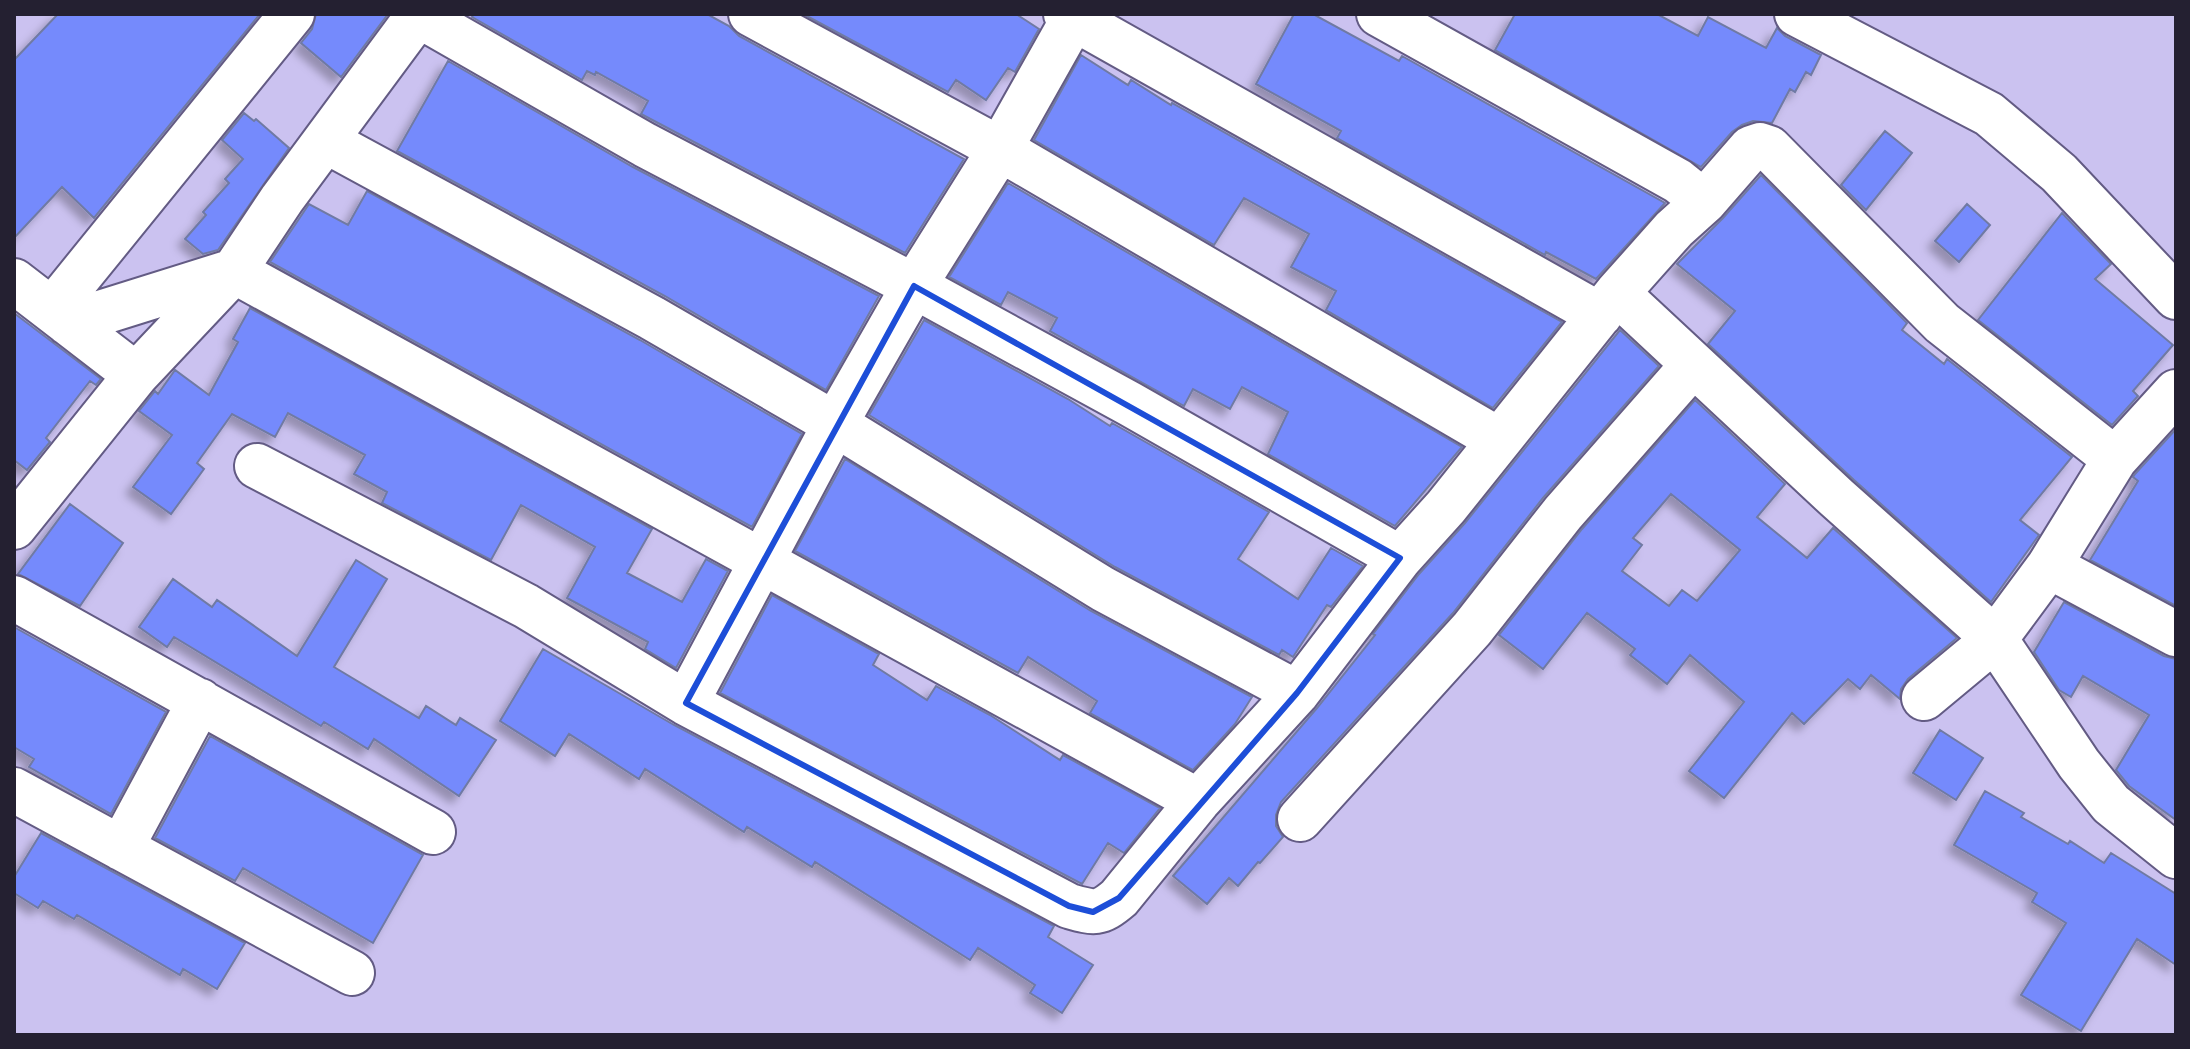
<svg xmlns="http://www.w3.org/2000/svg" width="2190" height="1049" font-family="'Exo 2',sans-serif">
  <defs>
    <filter id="shadow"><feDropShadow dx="-7" dy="7" stdDeviation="4" flood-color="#0004"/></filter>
  </defs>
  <rect width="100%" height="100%" fill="#cbc2f0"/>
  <path fill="#758afc" stroke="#707aa3" stroke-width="2" fill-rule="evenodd" filter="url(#shadow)" d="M58,14h202l-166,204 -32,-31 -48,51v-178z
    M316,14h72l-47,63 -40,-34 11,-14z
    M474,14h233l22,12 10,10 225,123 -59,94 -264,-139 7,-13 -52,-29 -1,3 -8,-4 -5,9 -110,-63z
    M803,14h213l23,15 -24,43 -7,-4 -22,32 -30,-20 -8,12z
    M1294,14h19l86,47 3,-5 263,147 -69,76 -50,-27 -1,3 -208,-117 4,-7 -85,-47z
    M1515,14h142l41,22 10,-19 58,31 11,-20 8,8 36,19 -10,20 -5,-3 -11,20 -5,-3 -18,34 -19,-2 -11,4 -10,7 -31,35 -206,-117z
    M1081,55l47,30 3,-5 40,25 1,-2 390,219 -69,86 -167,-98 10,-19 -45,-24 18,-33 -65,-36 -30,47 -180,-105z
    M448,61l185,106 246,129 -53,94 -161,-94 -268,-145z
    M244,113l10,8 2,-2 33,29 -71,102 -15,4 -18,-15 21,-24 -3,-3 26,-29 -4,-4 18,-20 -21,-19z
    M1885,131l27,22 -46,57 -25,-25z
    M1761,175l146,148 -5,7 42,34 3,-5 125,98 -52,63 19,15 -48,67 -137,-122 -146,-136 27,-33 -58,-47 46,-46z
    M1008,183l454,264 -67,79 -127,-72 20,-42 -46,-25 -12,22 -37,-20 -9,17 -134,-75 7,-13 -49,-26 -7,13 -52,-28z
    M367,191l273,149 162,94 -50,93 -482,-265 39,-58 39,21z
    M1967,204l23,21 -31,37 -24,-21z
    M2062,213l49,51 -16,15 78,66 -40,46 5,5 -26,29 -134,-105z
    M250,308l402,221 -25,44 55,29 24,-43 22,12 -52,97 -31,-19 3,-7 -81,-44 28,-51 -74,-42 -30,55 -109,-57 5,-11 -33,-18 11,-19 -77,-42 -13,24 -43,-23 -35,49 7,6 -33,45 -38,-27 39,-52 -33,-24 16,-20 3,3 17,-24 34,25 29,-53 -5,-3z
    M14,313l87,66 -5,6 -6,-4 -44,57 4,4 -23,28 -13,-10z
    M924,320l144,79 42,27 2,-3 157,89 -31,47 60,40 33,-51 32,18 -32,41 -4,-2 -34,52 -11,-7 -3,5 -164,-88 -246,-152z
    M1620,330l39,36 -116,132 -90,115 -172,189 -5,13v11l7,11 -23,26 -2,-1 -20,24 -9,-8 -22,26 -34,-28 144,-168 58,-73 -2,-1 46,-60 46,-51z
    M1695,400l90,84 -28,33 50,41 26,-30 124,110 -49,41 -7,10 -1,10 -29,-24 -11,14 -12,-10 -44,45 -12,-11 -68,85 -35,-27 55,-69 -54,-47 -23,29 -37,-29 5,-6 -48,-36 -44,56 -44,-34 83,-106zM1671,494l69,56 -43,51 -15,-11 -13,16 -47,-35 20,-26 -9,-7z
    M2176,429v177l-86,-46 48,-79 -5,-4 2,-3z
    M845,459l246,152 161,86 -17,27 -42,46 -103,-57 7,-12 -69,-44 -10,16 -223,-122z
    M70,504l53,39 -43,63 -62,-32z
    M356,560l31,19 -53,88 85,51 7,-12 30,19 4,-7 36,22 -37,56 -85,-57 -6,10 -44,-27 -3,4 -147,-89 -7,10 -28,-20 34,-48 39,28 5,-7 80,56z
    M772,595l107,59 -6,11 54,35 9,-14 54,29 70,45 3,-5 97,53 -36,45 -16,-10 -26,41 -362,-191z
    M2064,602l100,54 12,3v161l-47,-34 -13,-16 33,-55 -66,-39 -12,21 -12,-7 -25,-38z
    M14,627l152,85 -55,102 -82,-47 5,-8 -20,-12z
    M543,649l131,76 380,201 -6,11 45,28 -31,48 -32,-20 5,-8 -57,-37 -8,12 -155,-98 -3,5 -65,-40 -3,5 -99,-63 -6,10 -70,-45 -14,22 -55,-35z
    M1940,730l43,28 -27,42 -43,-27z
    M210,736l213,119 -50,88 -130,-75 -8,13 -80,-43z
    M1985,791l39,22 -3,4 47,27 2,-3 34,22 7,-10 65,41v71l-39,-26 -56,92 -60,-36 45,-72 -34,-21 5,-9 -83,-48z
    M41,833l204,110 -28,46 -34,-20 -3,6 -103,-60 -3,4 -31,-18 -5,7 -24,-15v-16z"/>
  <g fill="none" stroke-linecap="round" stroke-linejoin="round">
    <g stroke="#635b84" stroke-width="48">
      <path id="minor" d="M751,14l249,135 499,291
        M1066,14l534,301
        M1797,14l192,100 70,59 117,124
        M418,15l227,130 269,141 216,118 270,154
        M326,141l326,177 183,106 268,165 194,104
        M1704,202l47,-54 9,-3 9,3 173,175 173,136
        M14,281l122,94
        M1617,293l220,205 158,141 84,125 32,40 65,52
        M52,310l240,-296
        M68,323l166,-52 964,530
        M257,466l269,140 160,97 383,203c25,7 30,9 50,-8l79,-97 99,-108 103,-135 46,-51 171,-214 57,-64 30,-27 -26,-21 -299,-167
        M14,527l122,-152 98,-104 48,-72 137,-185
        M2049,566l127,68
        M14,598l419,234
        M1924,698l71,-59 54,-73 66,-107 61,-67
        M686,703l149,-279 79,-138 86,-137 76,-135
        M14,790l338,183
        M1300,819l172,-190 91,-116 129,-147
        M121,848l79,-147"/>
    </g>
    <use href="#minor" stroke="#fff" stroke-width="44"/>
  </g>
  <path fill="none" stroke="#1d4ed8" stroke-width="6" stroke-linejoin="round" d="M914,286l486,272 -103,135 -178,205 -26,14 -24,-6 -383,-203z"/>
  <rect width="2190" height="1049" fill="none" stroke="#242031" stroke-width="32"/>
</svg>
